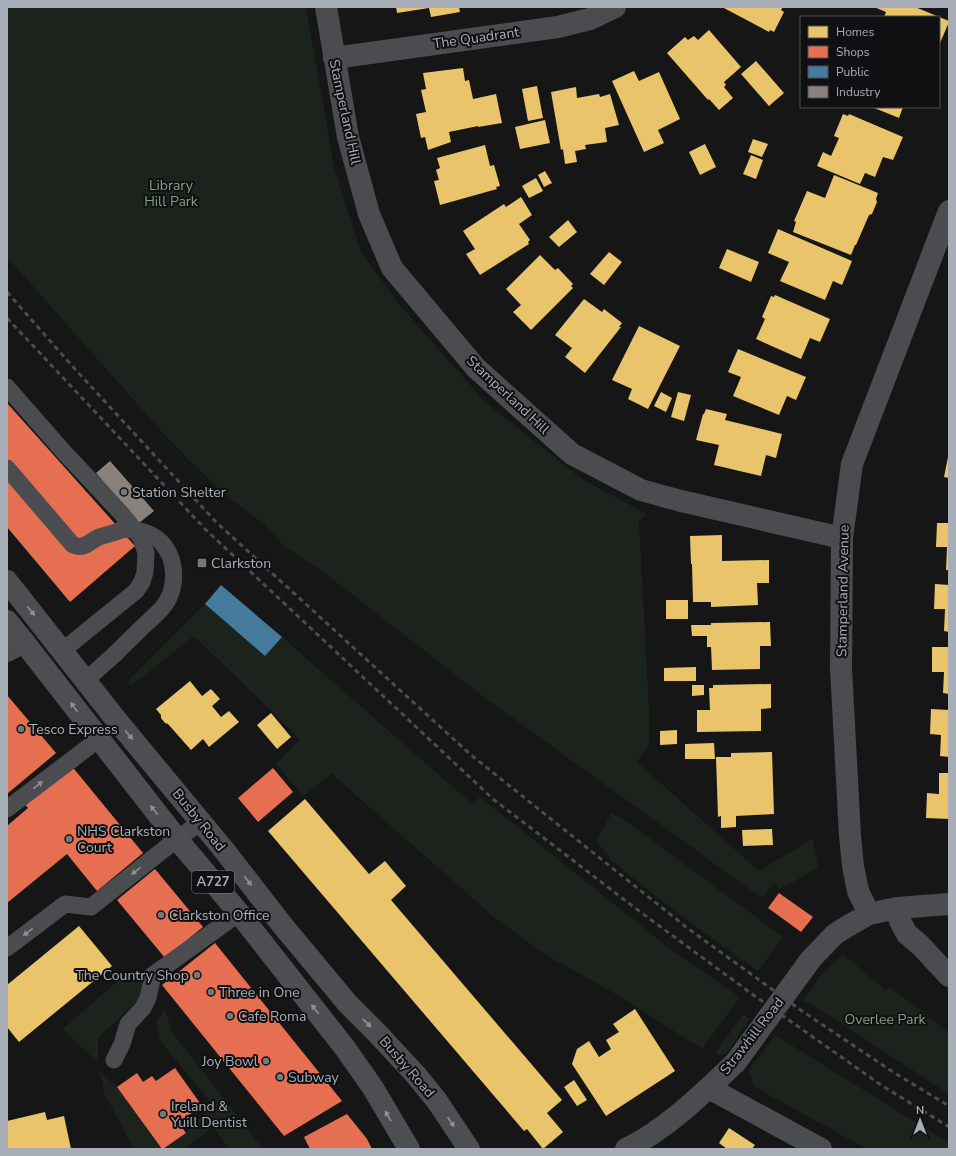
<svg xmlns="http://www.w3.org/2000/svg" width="956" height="1156" font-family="'Nunito Sans',sans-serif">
  <rect width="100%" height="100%" fill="#161616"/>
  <path fill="#1c231d" d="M7,7h299l28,160 26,83 38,53 87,99 98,78 64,34 -8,7 10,188v36l-12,17 122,109 54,-33 5,30 -38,21 -6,-6 -12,15 -274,-198 -162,-126 -41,-27 -22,-24 -33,-24 -41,-39 -26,-27 -156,-176z
    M205,604l60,52 17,-19 190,167 8,-7 194,155 66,45 -38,52 -81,-52 -75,-42 -51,-37 -163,-144 -29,22 -27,-32 24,-25 -106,-103 -63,50 -4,-4z
    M612,813l18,11 153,113 -25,34 -66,-47 -79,-62 -17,-22z
    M843,954l42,36 5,-3 59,46v61l-127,-83 -19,-11 22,-30z
    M147,970l-9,31 -40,37v25l-35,-34 58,-51z
    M165,1009l7,23 91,117h-34l-16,-22 -29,22h-20l22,-16 27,-28 -52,-63 -5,-20z
    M743,1014l7,5 -24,35 -6,1 -4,-3z
    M775,1035l174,108v6h-82l-112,-62 -7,-16z
    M100,1072l17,15 45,62h-28l-30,-56z"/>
  <path fill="#e9c46a" d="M396,7h63l1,5 -29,5 -2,-9 -32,5z
    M722,7h61l-2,3 3,2 -10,20 -4,-2 -1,2z
    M874,7h41l34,14v1l-9,21h-1v-26h-55l2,-5z
    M709,30l32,37 -17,15 2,3 -2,2 9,11 -14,12 -10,-11 -1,1 -41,-47 18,-16 3,3 6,-4 4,4z
    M756,61l28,32 -15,13 -28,-32z
    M463,68l2,13 4,-1 4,19 23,-5 6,29 -24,4v-1l-29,6 2,10 -23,8 -3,-13 -4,1 -5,-24 10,-2 -5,-22 5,-1 -3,-16z
    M634,71l5,10 20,-9 21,47 -22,11 6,13 -20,9 -32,-71z
    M537,86l6,32 -15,3 -6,-32z
    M576,87l1,11 22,-4 1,3 10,-3 9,31 -14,3 2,14 -22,3 1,4 -11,2 2,11 -12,2 -2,-15 -2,1 -10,-58z
    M872,107h31l-4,11z
    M843,114l5,2 1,-2 54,23 -10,23 -10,-3 -8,20 -10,-4 -5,11 -43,-18 6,-14 8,4 8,-18 -5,-2z
    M545,120l5,23 -30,6 -5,-22z
    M753,139l15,5 -6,13 -14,-5z
    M705,144l11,23 -16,8 -11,-23z
    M485,145l5,21 4,-1 6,21 -4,1 1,2 -57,16 -6,-24 5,-1 -3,-10 4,-2 -3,-10z
    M751,155l12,5 -7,19 -13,-5z
    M545,171l7,12 -8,4 -6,-12z
    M834,175l44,18 -2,6 1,3 -5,12 -3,1 -13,30h-1l-4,10 -58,-23 3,-10 -2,-1 13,-30 18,7z
    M536,178l7,13 -14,7 -7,-12z
    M521,197l11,18 -13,9 11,16 -2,2 1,2 -49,31 -14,-21 9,-5 -12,-18 41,-27 2,3z
    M568,220l9,12 -18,15 -10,-10z
    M778,229l74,32 -10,24 -9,-4 -8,19 -45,-19 9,-19 -21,-9z
    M727,249l32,13 -8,20 -32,-14z
    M609,252l13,10 -18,23 -14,-11z
    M540,255l15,15 3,-2 15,16 -2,2 2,2 -42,42 -18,-18 8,-7 -15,-16z
    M775,295l55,24 -10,23 -10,-4 -9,21 -45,-20 9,-20 -3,-2 9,-21 3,1z
    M584,299l18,13 2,-3 18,14 -3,4h2l-36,46 -20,-16 7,-9 -17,-13z
    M639,326l41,20 -32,63 -20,-10 4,-10 -20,-9z
    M738,349l68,28 -10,23 -9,-4 -8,19 -46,-19 8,-19 -13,-5z
    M661,392l11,6 -6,14 -12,-6z
    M678,392l13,3 -7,26 -13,-4z
    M706,409l21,5 -2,6 57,14 -6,24 -10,-3 -5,21 -47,-11 5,-20 -23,-5 7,-26h1z
    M948,457h1v21l-5,-1z
    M937,523h12v47h-3l1,-23h-11z
    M722,535v26l47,-1v23h-12l1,22 -47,2v-5h-18l-1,-38h-1l-1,-28z
    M935,584l14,1v47l-5,-1 1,-22h-11z
    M666,600h22v19h-22z
    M770,622l1,24h-11v23l-48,1 -1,-23h-4v-11h-15l-1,-11h20v-2z
    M932,647h17v47l-6,-1 1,-21h-12z
    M696,667v14h-32v-13z
    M190,681l12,15 9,-7 9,10 -8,7 9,11 8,-6 10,11 -30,25 -6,-8 -12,11 -23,-26 -3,-1 -4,-5v-3l-5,-6z
    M771,684v24l-10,1v22l-64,1v-22h13l-1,-22h4v-3z
    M692,685h12v10l-12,1z
    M931,709l18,1v47l-9,-1 1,-21 -11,-1z
    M271,713l20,24 -14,12 -20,-24z
    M677,730v14l-17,1v-14z
    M714,743l1,16h-30v-15z
    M772,752l2,62 -38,2v11l-15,1v-12l-3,1 -2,-60h15v-4z
    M939,773h10v46l-23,-1 1,-25 12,1z
    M305,799l64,75 16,-13 21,25 -15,14 171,200 -15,13 16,19 -20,17 -16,-20 -3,2 -256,-300z
    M772,829l1,16 -30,1 -1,-16z
    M79,926l33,40 -93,76 -12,-15v-42z
    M635,1009l40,62 -69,45 -34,-52 5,-15 12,-8 10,16 12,-8 -5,-9 13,-8 -6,-8z
    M574,1080l13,20 -10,6 -13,-19z
    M45,1112l2,8 17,-4 7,33h-64v-28z
    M729,1128l26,17 -3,4h-25l-8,-6z"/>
  <path fill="#e76f51" d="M7,403l128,143 -65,56 -63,-75z
    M7,695l49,58 -49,41z
    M70,764l73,89 -46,38 -30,-37 -60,49v-77l21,-18 -4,-5z
    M273,768l20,24 -35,30 -20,-24z
    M155,869l48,58 -38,31 -48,-58z
    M779,893l34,24 -12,15 -33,-24z
    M215,943l127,158 -58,35 -122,-151z
    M175,1068l27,38 -24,16 8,11 -23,16h-1l-45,-62 20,-14 6,9 9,-6 4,5z
    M347,1114l20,25 5,10h-62l-6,-12z"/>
  <path fill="#457b9d" d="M221,585l61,52 -17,19 -60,-52z"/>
  <path fill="#8a817c" d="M110,461l44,50 -15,12 -43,-50z"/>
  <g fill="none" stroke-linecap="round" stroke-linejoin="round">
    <path stroke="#4a4c4f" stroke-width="17" d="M7,387l56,64 58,62 20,25 5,15 -1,19 -3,10 -6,9 -74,60
      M7,468l65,76c11,7 18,-3 27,-7 7,-2 15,-4 22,-7
      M85,681l30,-27
      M7,809l92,-70
      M7,948l58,-44 26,3 86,-68 24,-17
      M114,1060l8,-16 6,-20 15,-16 5,-10 5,-23 86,-62"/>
    <path stroke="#4a4c4f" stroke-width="22" d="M326,7l22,130 21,77 23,54 84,100 96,86 69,36 40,11 161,37
      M334,58l224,-31 32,-8 25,-12
      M7,651l17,-9
      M897,908l3,13 7,13 13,11 29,31
      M869,914l-11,-23 -5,-25 -3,-30 -9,-168 1,-130 10,-74 97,-253
      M811,959l24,-25 13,-8 21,-12 28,-6 52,-4
      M709,1088l112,61
      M626,1149c41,-20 77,-56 110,-87"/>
    <path stroke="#4c4e51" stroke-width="22" d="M7,581l111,141 106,128 59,76 65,78 28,28 40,43 21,26 32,48
      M7,621l17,21 153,197 62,74 106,135 28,40 36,61"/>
    <path stroke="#4a4c4e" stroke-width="3" stroke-dasharray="5 4" stroke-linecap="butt" d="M7,292l67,76 142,154 255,233 215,172 116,84 91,61 56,34
      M7,318l199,212 287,269 146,112 113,83 129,91 68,42"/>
    <path stroke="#4a4c4f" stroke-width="17" d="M115,654c11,-11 22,-22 33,-32 5,-5 11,-10 15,-15 15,-19 14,-48 -2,-65 -9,-9 -27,-15 -40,-12"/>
    <path stroke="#4a4c4f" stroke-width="22" d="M736,1062l75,-103"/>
  </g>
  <defs><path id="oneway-solid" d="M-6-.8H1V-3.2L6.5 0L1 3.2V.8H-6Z"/></defs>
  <g fill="#8c9198">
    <use href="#oneway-solid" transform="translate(31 611) rotate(51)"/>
    <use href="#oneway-solid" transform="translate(74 707) rotate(-127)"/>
    <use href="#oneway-solid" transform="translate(129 735) rotate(50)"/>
    <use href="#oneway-solid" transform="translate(38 785) rotate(-38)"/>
    <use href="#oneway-solid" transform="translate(154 810) rotate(-128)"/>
    <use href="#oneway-solid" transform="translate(136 871) rotate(141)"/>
    <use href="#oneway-solid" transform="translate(248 881) rotate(52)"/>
    <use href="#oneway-solid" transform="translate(28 932) rotate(143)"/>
    <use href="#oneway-solid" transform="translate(315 1009) rotate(-128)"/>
    <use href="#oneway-solid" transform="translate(367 1023) rotate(44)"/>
    <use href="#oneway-solid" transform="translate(388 1116) rotate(-120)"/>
    <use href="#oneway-solid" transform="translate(451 1122) rotate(56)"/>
  </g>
  <g fill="#75797f" stroke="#101012" stroke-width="1.5">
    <circle cx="124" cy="492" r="4"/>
    <rect x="197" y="558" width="10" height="10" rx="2"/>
    <circle cx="21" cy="729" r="4"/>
    <circle cx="69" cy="839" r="4"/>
    <circle cx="161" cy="915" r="4"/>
    <circle cx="197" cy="975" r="4"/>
    <circle cx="211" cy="992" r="4"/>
    <circle cx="230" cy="1016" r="4"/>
    <circle cx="266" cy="1061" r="4"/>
    <circle cx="280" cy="1077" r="4"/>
    <circle cx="163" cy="1114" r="4"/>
  </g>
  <g text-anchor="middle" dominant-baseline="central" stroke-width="4" stroke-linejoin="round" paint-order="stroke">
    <rect fill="#101012" stroke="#7a7f86" stroke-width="1" x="192" y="871" width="42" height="22" rx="3"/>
    <g font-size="13" font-weight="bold" fill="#a8aeb7">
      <text x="213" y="882">A727</text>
    </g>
    <g font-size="14" fill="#a8aeb7" stroke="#101012">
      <text transform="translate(476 38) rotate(-8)">The Quadrant</text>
      <text transform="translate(345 112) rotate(78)">Stamperland Hill</text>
      <text transform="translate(508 395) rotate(43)">Stamperland Hill</text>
      <text transform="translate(843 591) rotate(-89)">Stamperland Avenue</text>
      <text transform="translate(199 820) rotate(51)">Busby Road</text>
      <text transform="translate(752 1036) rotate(-52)">Strawhill Road</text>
      <text transform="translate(407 1067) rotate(49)">Busby Road</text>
    </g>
    <g font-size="14" fill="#80a17f" stroke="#101012">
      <text x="171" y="185">Library<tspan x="171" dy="16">Hill Park</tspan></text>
      <text x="885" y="1019">Overlee Park</text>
    </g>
    <g font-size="14" fill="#a8aeb7" stroke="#101012" text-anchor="start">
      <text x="132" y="492">Station Shelter</text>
      <text x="211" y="563">Clarkston</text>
      <text x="29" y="729">Tesco Express</text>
      <text x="77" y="831">NHS Clarkston<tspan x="77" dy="16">Court</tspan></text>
      <text x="169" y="915">Clarkston Office</text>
      <text x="189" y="975" text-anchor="end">The Country Shop</text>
      <text x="219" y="992">Three in One</text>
      <text x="238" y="1016">Cafe Roma</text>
      <text x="258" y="1061" text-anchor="end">Joy Bowl</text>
      <text x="288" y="1077">Subway</text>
      <text x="171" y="1106">Ireland &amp;<tspan x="171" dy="16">Yuill Dentist</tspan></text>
    </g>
  </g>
  <rect width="956" height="1156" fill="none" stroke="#a8aeb7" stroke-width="16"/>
  <rect x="800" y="16" width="140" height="92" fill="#101012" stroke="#4d4f54"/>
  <rect x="808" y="26" width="20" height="12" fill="#e9c46a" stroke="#4d4f54"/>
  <text x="836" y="36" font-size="12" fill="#a8aeb7">Homes</text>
  <rect x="808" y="46" width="20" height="12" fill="#e76f51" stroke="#4d4f54"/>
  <text x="836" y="56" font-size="12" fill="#a8aeb7">Shops</text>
  <rect x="808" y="66" width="20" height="12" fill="#457b9d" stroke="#4d4f54"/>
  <text x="836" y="76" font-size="12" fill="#a8aeb7">Public</text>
  <rect x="808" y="86" width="20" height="12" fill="#8a817c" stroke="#4d4f54"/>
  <text x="836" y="96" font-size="12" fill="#a8aeb7">Industry</text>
  <g transform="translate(920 1120)" stroke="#101012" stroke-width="3" paint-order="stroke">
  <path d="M0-3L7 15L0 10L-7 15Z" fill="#a8aeb7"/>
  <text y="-6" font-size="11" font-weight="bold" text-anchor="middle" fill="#a8aeb7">N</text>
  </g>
</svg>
